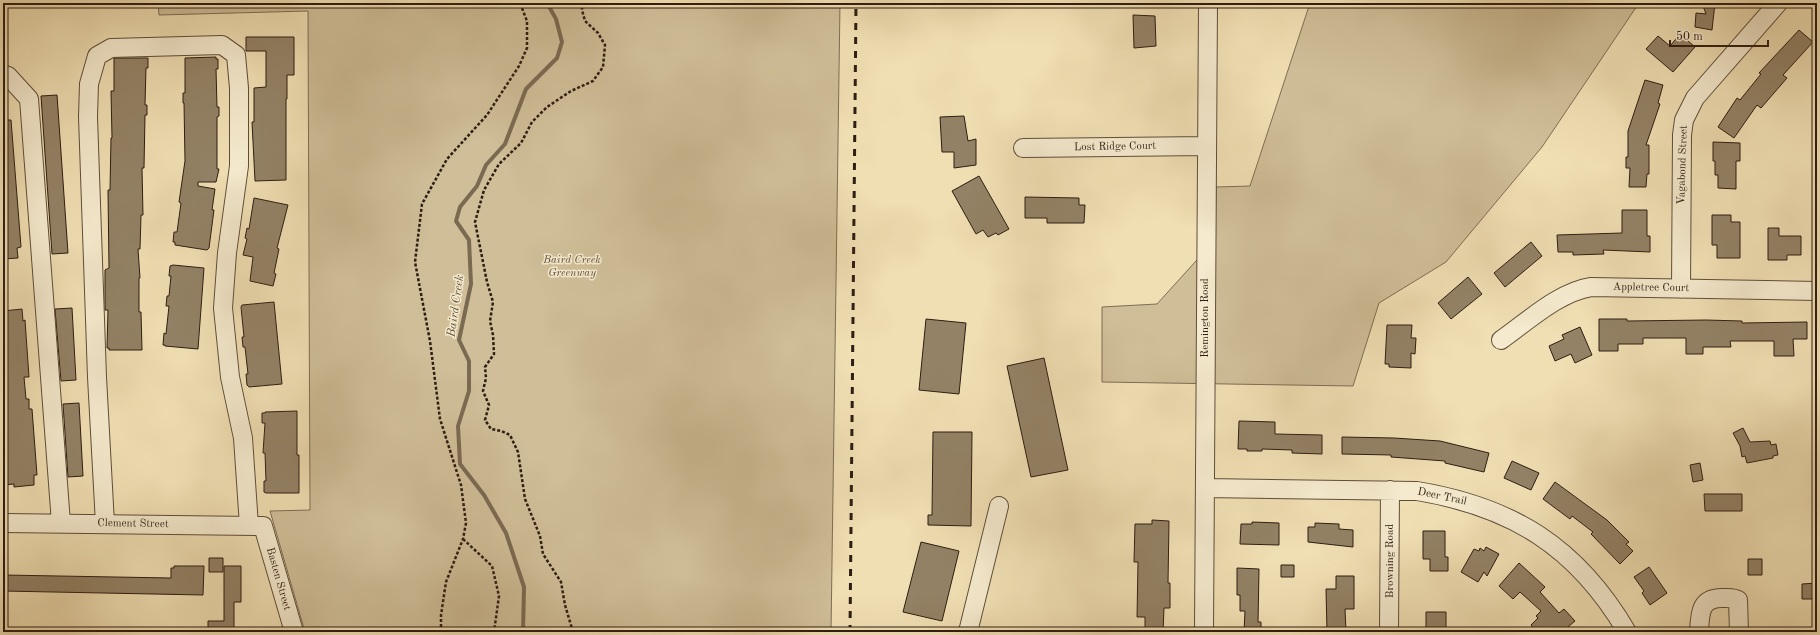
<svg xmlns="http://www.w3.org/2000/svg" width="1820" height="635" font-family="'Old Standard TT',serif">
  <rect width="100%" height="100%" fill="#f0dfb3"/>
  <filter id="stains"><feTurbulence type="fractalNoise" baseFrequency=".005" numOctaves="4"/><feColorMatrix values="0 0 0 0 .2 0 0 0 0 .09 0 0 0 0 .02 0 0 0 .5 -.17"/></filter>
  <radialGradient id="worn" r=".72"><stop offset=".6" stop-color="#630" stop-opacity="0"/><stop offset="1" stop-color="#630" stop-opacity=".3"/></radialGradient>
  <path fill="#cfbe98" stroke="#7e6e55" d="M158,3h682l-9,629h-526l-35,-121 40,-1 -2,-499 -149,4z
    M1310,3h329l-97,144 -96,115 -67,41 -26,83 -251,-4v-75l55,-3 58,-64 1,-53 34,-1z"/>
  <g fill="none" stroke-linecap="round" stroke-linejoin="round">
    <path stroke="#7b6a52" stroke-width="4" d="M523,632l1,-45 -18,-54 -22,-38 -24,-31 -2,-38 11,-35v-30l-10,-21 12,-56 -2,-44 -13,-19 4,-14 17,-21 9,-21 19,-21 21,-55 31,-31 5,-16 -6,-23 -9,-16"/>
  </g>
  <path fill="#938266" stroke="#2e1d12" d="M1702,3h13l-3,27 -17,-3 1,-14 10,1z
    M1133,15l22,1 1,30 -22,2z
    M1799,30l14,12 -30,33 4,3 -26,30 -4,-3 -23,33 -16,-11 19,-29 3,2 21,-26 -2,-1z
    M1680,34l15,13 -22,25 -27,-23 12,-13 12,10z
    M246,37h48v38h-7v24h-1v81l-31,1 -3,-59h2v-34l12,-1v-36h-20z
    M216,57v2h2v10h-2l1,38h2v9l-2,1v52h2l-3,13h-18v4l17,3 -3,21h2l-5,38 -2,2 -32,-5v-3h-2l1,-10h3l4,-29 -2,-1 6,-41 -1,-58h-1v-10h2v-35z
    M114,58h34v10h-2l-1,37h2v10h-2l-1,53h-2l1,47h-2l-1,34h-2l2,29h-1v34h2l1,38h-33v-2h-2l1,-38h-3v-40l4,-2 -1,-78h2l1,-52h1l-1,-47h3z
    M1645,80l18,5 -5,18 2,1 -14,41h3v29h-2l-1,13h-17l1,-19h-4v-11h2v-26z
    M57,95l11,158 -16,1 -11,-158z
    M964,116l4,25 8,-2v26l-22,3v-16h-12l-2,-35z
    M3,120h8l10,127 -4,1 1,10 -15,1z
    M1713,142l27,1v18h-4v28l-18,-1v-13h-3v-14h-2z
    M979,176l30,53 -11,6 -2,-2 -8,4 -5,-7 -7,4 -24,-43z
    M1025,197l54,1v7h6l-1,18h-37v-5h-22z
    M254,198l34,7 -11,43 2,1 -5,24 2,1 -3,12 -23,-5 3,-24 -10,-2 4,-16 -2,-1 2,-10 2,1z
    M1622,210h25v26h3v16l-47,-2 1,4 -31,1v-3h-15l-1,-17 65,-2z
    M1712,215h19v7h9v36h-23v-13h-5z
    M1768,228h11v8h22v19h-14v5h-19z
    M1531,242l11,14 -37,31 -11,-14z
    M173,265l31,3 -6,81 -33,-3v-1h-2l1,-12 2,1 3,-28h-3l1,-10h2l2,-20h-2l1,-10z
    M1468,277l14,17 -31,25 -13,-16z
    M274,302l8,82 -33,3 -2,-2 -1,-11h2l-3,-27h-2l-1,-10h2l-3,-30 1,-2z
    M72,308l4,72 -15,1 -6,-72z
    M22,309l1,12 2,-1 4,57h-5l2,22h3v10h3l5,66h-3v10l-20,2v-3l-11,1v-174z
    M926,319l40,4 -7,71 -40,-4z
    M1599,319h28v2l79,-1 36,1v2l65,-1v17h-14l1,17h-20v-15h-44l1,6h-28v7h-17v-16h-43v6h-25v7h-19z
    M1387,325h25l-1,13h5l-1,16 -4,-1v15l-22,-1v-3h-4z
    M1580,327l12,28 -17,8 -4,-9 -16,7 -6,-15 15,-7 -2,-4z
    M1044,358l24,112 -37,7 -24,-111z
    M79,403l4,73 -15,1 -5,-73z
    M297,411v44h2v38h-33l-2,-1v-11h2l-1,-28h-2l2,-30h-3v-10h3v-1z
    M1239,421l36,1v12l47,1v19l-30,-1v-3l-30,-1v2h-15v-2h-9z
    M1743,428l7,14 20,-1 1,4 5,-1 2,11 -5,1v2l-26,5 -2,-7 -3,1 -2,-11 -7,-13z
    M933,432h39l-1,94 -43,-1v-10h4z
    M1342,437l52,1 46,3 49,12 -5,19 -39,-9v-2l-54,-4v-2l-49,-1z
    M1512,461l27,12 -8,17 -27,-12z
    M1700,463l3,17 -10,2 -3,-17z
    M1555,482l52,38 22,22 -3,2 7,7 -13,13 -29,-30 2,-2 -21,-16 -2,3 -27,-20z
    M1704,494h38v17h-37z
    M1152,520l17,1 -1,62h2v25h-6l-1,24h-18v-15h-8l1,-55h-4l1,-38h17z
    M1252,522l27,1v22l-39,-1 1,-20h11z
    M1315,523l24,1v5l14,1v17l-45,-5v-15h7z
    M1423,531h22v26h3v14h-18v-12h-7z
    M921,542l38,9 -17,70 -39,-9z
    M1486,547l13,7 -12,22 -3,-4 -6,10 -17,-10 13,-23 5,2 1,-3 4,3z
    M209,558h14v14h-14z
    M1748,559h14v16h-14z
    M1519,563l26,24 -5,5 19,21 5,-4 11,12 -13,11h-26l-5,-7 7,-7 -2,-2 5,-5 -21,-19 -7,7 -14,-13z
    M1281,565h13v12h-13z
    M174,566h30l-1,29 -200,-4v-16l168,3v-10h3z
    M224,566h17v36h-7v30h-26v-11h16z
    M1649,567l18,26 -17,12 -8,-12 2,-2 -10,-14z
    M1237,568l22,1 -1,53h3v10h-17l1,-21h-5v-16h-3z
    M1336,576h18v33h-9l1,23h-19l-1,-43h10z
    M1817,583v16h-15v-15z
    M1426,612h20v20h-20z"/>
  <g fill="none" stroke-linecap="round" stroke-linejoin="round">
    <g stroke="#5e4e3a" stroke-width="20">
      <path id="minor" d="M3,74l5,2 21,23 32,424
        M1023,148l183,-2
        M1681,289l1,-154 2,-15 11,-22 83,-95
        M1501,340c27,-19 58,-48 90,-53l226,4
        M1205,488l212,3c96,16 160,56 210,141
        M3,523l260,3 31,106
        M105,524l-8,-147 -9,-260 1,-33 8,-28 14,-8 111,-3 14,10 3,33v78l-12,87 -4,55 7,69 13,61 6,88
        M968,632l31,-126
        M1204,632l4,-629
        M1389,632l1,-142
        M1699,632c1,-19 1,-34 23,-34 6,0 11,-1 16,2l1,32"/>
    </g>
    <path stroke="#2e1d12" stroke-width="2.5" stroke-dasharray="3 2" stroke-linecap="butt" d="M463,539l29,27 7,30 -5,36
      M441,632v-17l5,-33 17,-43 3,-16 -5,-38 -21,-66 -10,-78 -15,-79 7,-58 25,-45 40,-44 32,-49 8,-18v-27l-7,-18
      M573,632l-8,-27 -4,-23 -18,-28 -3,-18 -15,-37 -7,-47 -8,-17 -9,-4 -10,-2 -6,-9 4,-15 -6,-14 3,-13 -1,-11 9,-13 -1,-19 -3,-14 3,-19 -6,-20 -12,-60 9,-32 15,-26 22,-21 11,-21 15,-15 24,-16 22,-10 10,-14 2,-22 -7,-12 -13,-12 -3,-11v-7"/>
    <use href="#minor" stroke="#f5eace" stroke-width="18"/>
    <path stroke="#2e1d12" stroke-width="3" stroke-dasharray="7 7" stroke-linecap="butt" d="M850,632l6,-629"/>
  </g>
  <g text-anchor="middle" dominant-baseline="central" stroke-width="3" stroke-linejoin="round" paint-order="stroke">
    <g font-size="11" fill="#2e1d12" stroke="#f5eace">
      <text transform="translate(1115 147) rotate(-1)">Lost Ridge Court</text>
      <text transform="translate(1683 165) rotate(-88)">Vagabond Street</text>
      <text transform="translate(1651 288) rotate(1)">Appletree Court</text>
      <text transform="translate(1205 318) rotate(-90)">Remington Road</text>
      <text transform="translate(1442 497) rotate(12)">Deer Trail</text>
      <text transform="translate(133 524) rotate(1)">Clement Street</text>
      <text transform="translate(1390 561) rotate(-90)">Browning Road</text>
      <text transform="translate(278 579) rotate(74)">Basten Street</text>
    </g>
    <g font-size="11" font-style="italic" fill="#5e4d3a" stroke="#f5eace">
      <text x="572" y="260">Baird Creek<tspan x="572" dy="13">Greenway</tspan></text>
    </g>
    <g font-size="12" font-style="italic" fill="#5b4a37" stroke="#f5eace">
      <text transform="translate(456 306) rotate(-82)">Baird Creek</text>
    </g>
  </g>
  <rect width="1820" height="635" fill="none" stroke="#f0dfb3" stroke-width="16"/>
  <rect x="4" y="4" width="1812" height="627" fill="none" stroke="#2e1d12" stroke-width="2"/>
  <rect x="8" y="8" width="1804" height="619" fill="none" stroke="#2e1d12"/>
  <path d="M1670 40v6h98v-6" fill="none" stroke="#2e1d12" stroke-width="2"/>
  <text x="1676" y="40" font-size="12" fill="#2e1d12" stroke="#f5eace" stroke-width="3" paint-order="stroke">50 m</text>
  <rect width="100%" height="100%" filter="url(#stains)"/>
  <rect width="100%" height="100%" fill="url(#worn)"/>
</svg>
